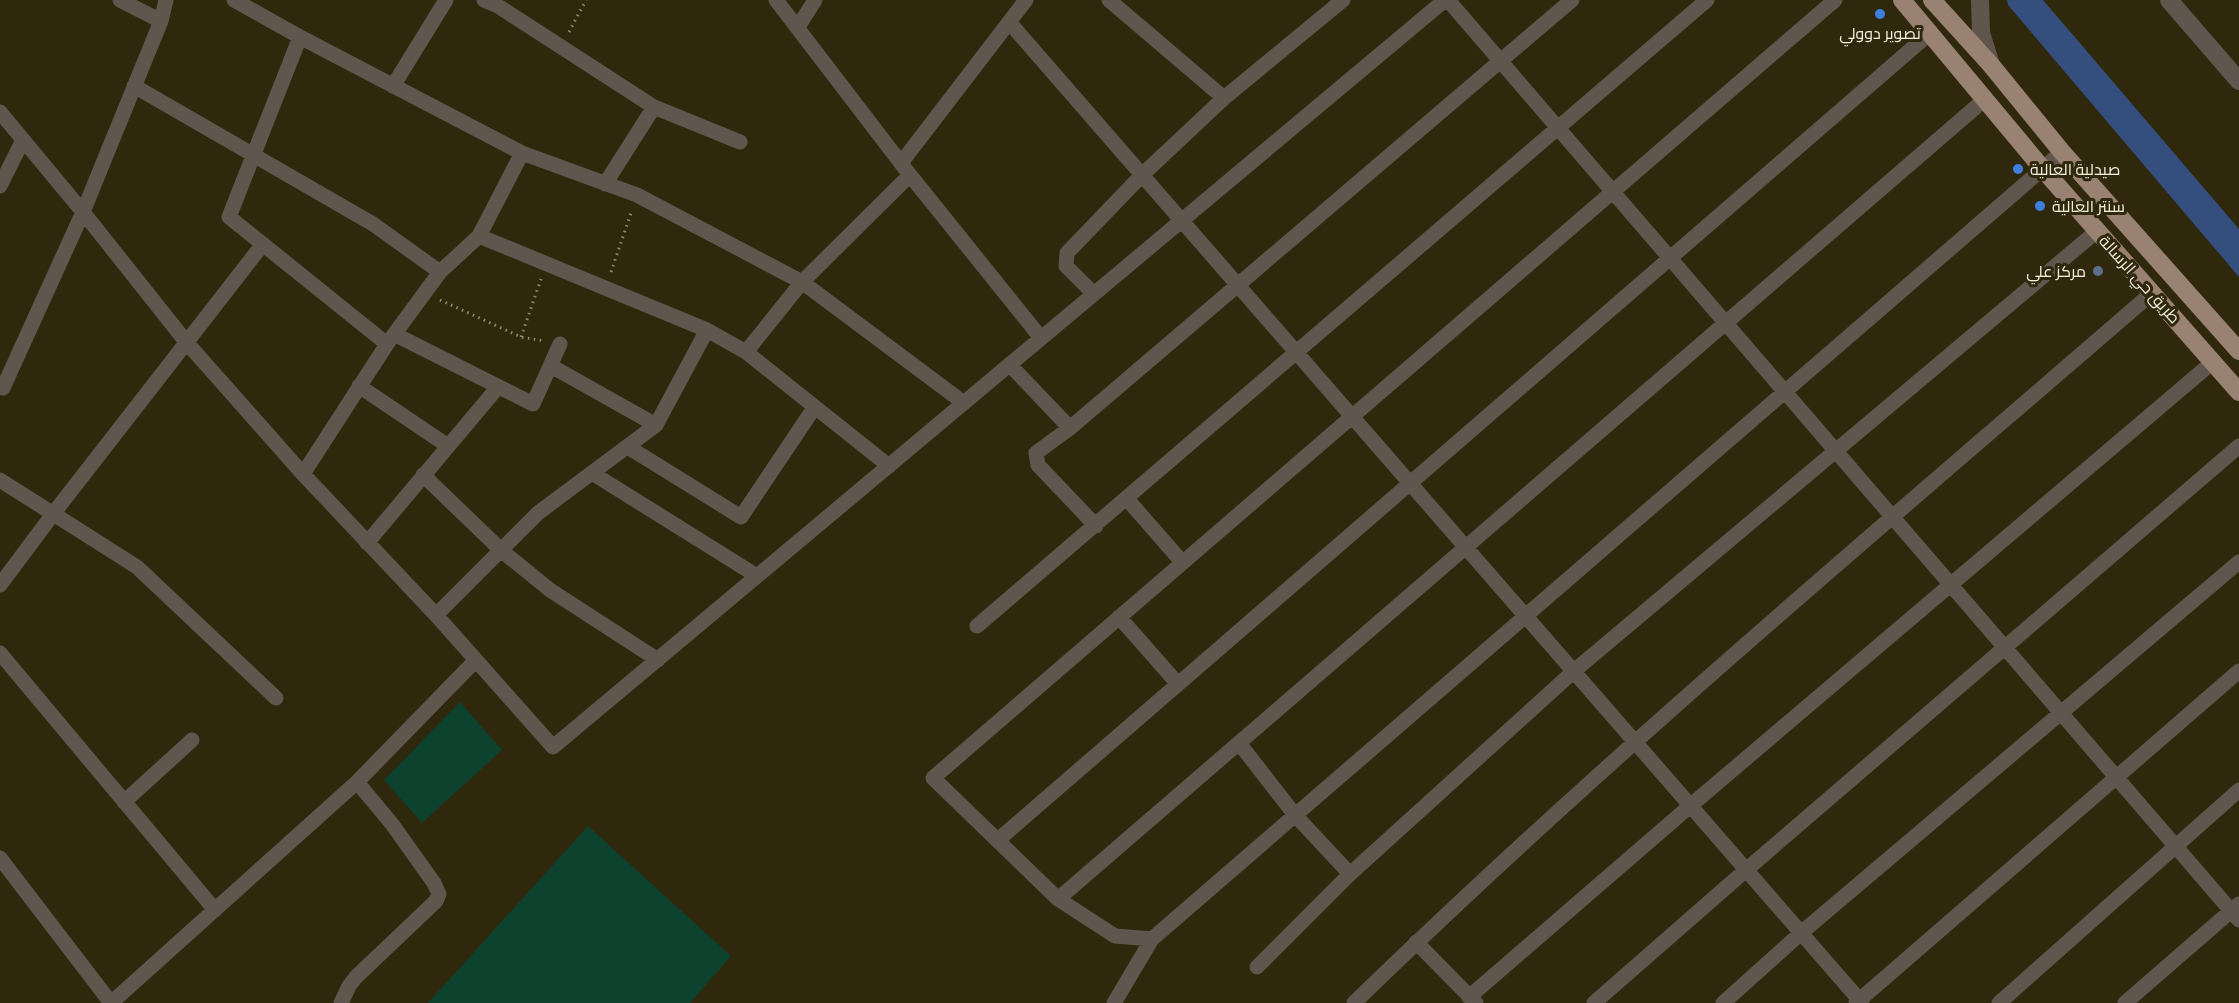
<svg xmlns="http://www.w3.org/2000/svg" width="2239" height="1003" font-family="'Archivo Narrow',Cairo,sans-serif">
  <rect width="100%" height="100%" fill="#2f280d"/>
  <path fill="#0d422e" d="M460,702l42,48 -80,73 -38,-43z
    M588,826l143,130 -41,47h-262z"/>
  <path fill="#344f7e" d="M2007,0h36l196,229v48l-231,-272z"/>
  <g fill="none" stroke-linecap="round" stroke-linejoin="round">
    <path stroke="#918b76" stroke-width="3" stroke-dasharray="1.5 4.5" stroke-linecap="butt" d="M569,32l17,-32
      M611,272l21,-62
      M440,300l81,37 24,4
      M521,337l20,-58"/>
    <path stroke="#61564e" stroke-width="15" d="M120,0l41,21
      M234,0l66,37 222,116 115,42 165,87 162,121
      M484,0l14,6 156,101 86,35
      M776,0l134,175 131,163
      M1109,0l115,98
      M1448,0l791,920
      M1009,22l853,981
      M798,27l17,-27
      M300,37l-71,180 158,127
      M134,86l239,138 67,48
      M393,86l53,-86
      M0,112l83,100 104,131 116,131 133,141 117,132 892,-747
      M901,163l125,-163
      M605,184l49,-77
      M0,186l23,-46
      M479,236l228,94 39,22 143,114
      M1094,294l-28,-28 1,-13 75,-78 82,-77 119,-98
      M394,334l139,70 27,-60
      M746,352l56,-70 108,-107
      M1010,365l60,63
      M551,366l105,59
      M359,386l89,60
      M3,388l80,-176 78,-191 5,-21
      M628,447l113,70 73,-109
      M592,473l165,103
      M303,474l84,-130 53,-72 39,-36 43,-83
      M423,475l79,76 48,39 108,70
      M0,480l137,87 139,131
      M1127,499l55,63
      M1096,526l-58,-61 -2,-12 34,-25 502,-428
      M367,543l131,-156
      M0,585l53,-71 210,-270
      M436,615l102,-102 118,-88 51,-95
      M1119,617l59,67
      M977,626l730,-626
      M0,653l215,257
      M1239,743l56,72 55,59
      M124,802l68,-62
      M998,840l932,-807
      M0,858l111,145
      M1058,899l926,-799
      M1152,939l-37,-3 -57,-37 -125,-121 902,-778
      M1416,942l60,61
      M1257,967l93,-93 224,-203 523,-440
      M1469,997l221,-191 524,-445
      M111,1003l246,-221 118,-121
      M341,1003l8,-17 7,-9 80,-76 3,-7 -5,-11 -42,-59 -35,-42
      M1114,1003l38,-64 910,-787
      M1354,1003c255,-248 529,-477 798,-710
      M1594,1003l152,-133 493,-424
      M1723,1003l78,-70 438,-371
      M1856,1003l383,-332
      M1999,1003l240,-213
      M2125,1003l114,-99"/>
    <path stroke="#61564e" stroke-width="18" d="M1980,0l1,33 10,32
      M2169,0l70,81"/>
    <path stroke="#998272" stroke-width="18" d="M1902,0l140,168 197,224
      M1932,0l59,65 71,87 177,199"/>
  </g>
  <g fill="#3f7fe0" stroke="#2f280d" stroke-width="2">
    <circle cx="1880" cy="14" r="6"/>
    <circle cx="2018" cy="169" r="6"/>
    <circle cx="2040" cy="206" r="6"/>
  </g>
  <circle fill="#5c6f8a" stroke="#2f280d" stroke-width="2" cx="2098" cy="271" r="6"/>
  <g text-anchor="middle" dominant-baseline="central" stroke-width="6" stroke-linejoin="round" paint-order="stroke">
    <g font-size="16" fill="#f4efdf" stroke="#2f280d" text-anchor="start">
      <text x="1880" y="33" text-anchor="middle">تصوير دوولي</text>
      <text x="2030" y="169">صيدلية العالية</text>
      <text x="2052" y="206">سنتر العالية</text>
      <text x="2086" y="271" text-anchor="end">مركز علي</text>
    </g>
    <g font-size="16" fill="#f4efdf" stroke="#2f280d">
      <text transform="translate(2140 279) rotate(48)">طريق حي الرسالة</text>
    </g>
  </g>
</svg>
